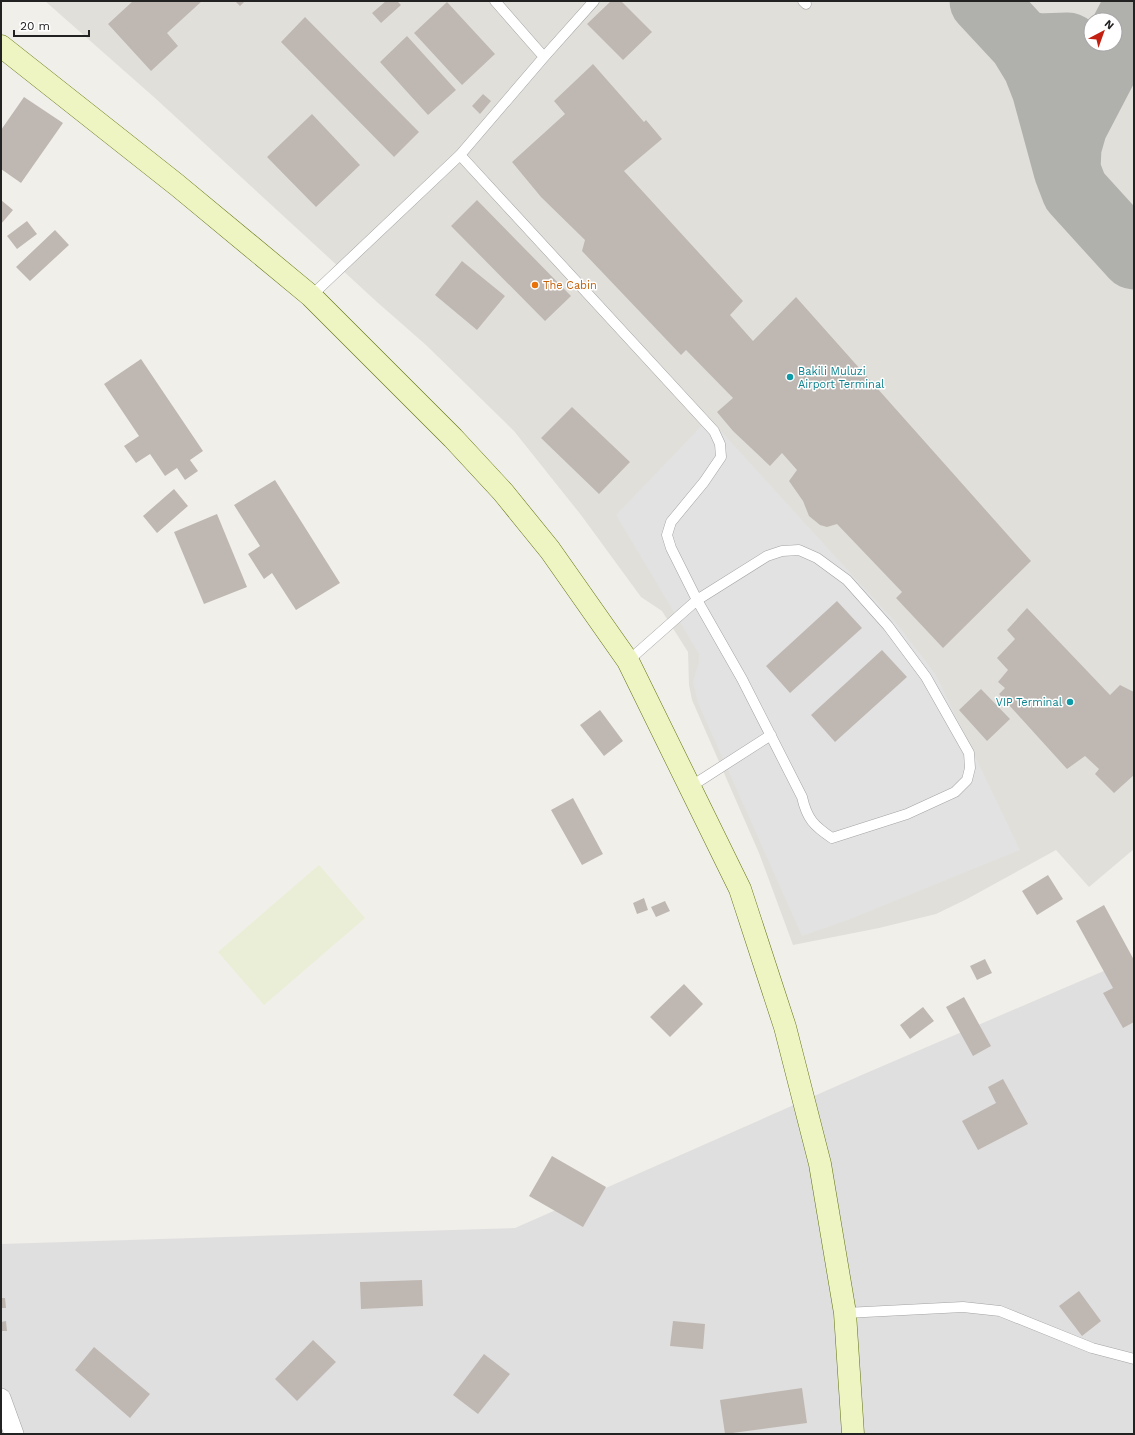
<svg xmlns="http://www.w3.org/2000/svg" width="1135" height="1435" font-family="'Work Sans',sans-serif">
  <rect width="100%" height="100%" fill="#f1efea"/>
  <path fill="#e0dfdf" d="M1134,958v476h-1133v-190l514,-16 349,-154z"/>
  <path fill="#e0dfda" fill-rule="evenodd" d="M45,1h1089v848l-45,38 -33,-37 -89,49 -31,15 -57,14 -86,17 -34,-92 -67,-153 -3,-15 -1,-33 -26,-41 -21,-14 -60,-82 -67,-84 -88,-86 -49,-43 -222,-204zM1091,20h24v24h-24z"/>
  <path fill="#eaeed7" d="M319,865l46,53 -101,87 -46,-53z"/>
  <path fill="#e2e2e2" d="M709,418l188,206 39,51 84,175 -172,70 -46,16 -104,-233 -5,-21 6,-20v-8l-83,-139z"/>
  <g fill="none" stroke-linecap="round" stroke-linejoin="round">
    <path stroke="#b0b0ad" stroke-width="67" d="M983,1l39,42 16,4 30,-1
      M1134,11l-60,115 -6,21 -1,23 8,21 59,65
      M1022,43l14,23 9,23 22,81"/>
  </g>
  <path fill="#bfb8b2" d="M133,1h69l-35,32 11,13 -27,25 -43,-47z
    M235,1h10l-5,5z
    M386,1h11l4,4 -20,18 -9,-10z
    M611,1h10l31,31 -29,28 -36,-36z
    M447,2l48,52 -33,31 -48,-52z
    M305,17l114,115 -25,25 -113,-115z
    M407,36l49,54 -28,25 -48,-53z
    M593,64l51,58 2,-2 16,19 -38,32 119,130 -13,14 23,26 43,-44 235,264 -88,87 -47,-50 6,-6 -65,-68 -10,3 -7,-2 -11,-9 -6,-15 -14,-20 8,-11 -15,-17 -12,13 -37,-35 -16,-19 16,-14 -47,-48 -5,5 -99,-104 3,-11 -44,-43 -29,-35 53,-48 -11,-13z
    M483,94l8,7 -11,13 -8,-8z
    M24,97l39,26 -42,60 -20,-14v-39z
    M312,114l48,51 -44,42 -49,-50z
    M1,200l12,10 -12,14z
    M477,200l94,96 -26,25 -94,-95z
    M27,221l10,13 -20,15 -10,-13z
    M55,230l14,15 -39,36 -14,-14z
    M462,261l43,35 -28,34 -42,-35z
    M141,359l62,92 -13,9 8,11 -13,9 -8,-12 -12,8 -15,-22 -14,9 -12,-17 15,-10 -35,-52z
    M572,407l58,55 -31,32 -58,-56z
    M275,480l65,103 -44,27 -24,-37 -8,6 -16,-25 12,-8 -26,-41z
    M174,489l14,17 -31,27 -14,-17z
    M217,514l30,73 -43,17 -30,-72z
    M837,601l25,27 -72,65 -24,-27z
    M1027,608l83,87 10,-10 14,7v83l-20,18 -19,-19 4,-5 -14,-13 -18,13 -68,-75 6,-6 -7,-6 10,-12 -11,-12 18,-19 -8,-9z
    M882,650l25,27 -72,65 -24,-27z
    M981,689l29,30 -23,22 -28,-31z
    M600,710l23,31 -19,15 -24,-31z
    M573,798l30,56 -21,11 -31,-55z
    M1048,875l15,24 -26,16 -15,-24z
    M644,898l4,12 -11,4 -4,-11z
    M665,901l5,10 -14,6 -5,-10z
    M1104,905l30,55v62l-11,6 -20,-35 10,-5 -37,-67z
    M985,959l7,14 -15,7 -7,-14z
    M684,984l19,20 -33,33 -20,-20z
    M964,997l27,49 -18,10 -27,-49z
    M923,1007l11,14 -24,18 -10,-14z
    M1003,1079l25,45 -50,26 -16,-29 34,-18 -8,-16z
    M552,1156l54,31 -23,40 -54,-31z
    M422,1280l1,26 -62,3 -1,-27z
    M1079,1291l22,30 -19,15 -23,-30z
    M1,1298h4l1,10h-5z
    M6,1321l1,10h-6v-9z
    M673,1321l32,3 -2,25 -33,-3z
    M313,1340l23,22 -39,39 -22,-22z
    M94,1347l56,47 -20,24 -55,-48z
    M484,1354l26,20 -32,40 -25,-19z
    M802,1388l5,35 -82,11 -5,-34z"/>
  <g fill="none" stroke-linecap="round" stroke-linejoin="round">
    <g stroke="#a3a3a3" stroke-width="11">
      <path id="lane" d="M495,1l49,56
        M803,1l3,3
        M460,155l254,276 6,13 1,13 -17,25 -33,40 -4,13 4,13 26,52 45,79 60,118c5,22 12,29 30,41l75,-24 48,-22 12,-12 3,-12 -1,-15 -43,-76 -38,-51 -41,-46 -30,-22 -18,-8 -17,1 -15,5 -70,44 -69,61
        M311,296l149,-141 84,-98 50,-56
        M690,787l81,-52
        M845,1313l118,-6 37,4 92,37 42,11"/>
    </g>
    <g stroke="#a3a3a3" stroke-width="20">
      <path id="street" d="M1,1398l13,36"/>
    </g>
    <g stroke="#60730f" stroke-width="23">
      <path id="secondary" d="M1,46l176,139 134,111 142,142 50,54 47,58 78,111 112,228 45,138 35,137 25,149 8,121"/>
    </g>
    <use href="#lane" stroke="#fff" stroke-width="10"/>
    <use href="#street" stroke="#fff" stroke-width="19"/>
    <use href="#secondary" stroke="#eef5c3" stroke-width="22"/>
  </g>
  <circle fill="#e8710a" stroke="#fff" stroke-width="1.5" cx="535" cy="285" r="4"/>
  <g fill="#0f9aa8" stroke="#fff" stroke-width="1.5">
    <circle cx="790" cy="377" r="4"/>
    <circle cx="1070" cy="702" r="4"/>
  </g>
  <g text-anchor="middle" dominant-baseline="central" stroke-width="3" stroke-linejoin="round" paint-order="stroke">
    <g font-size="11" fill="#c56008" stroke="#fff" text-anchor="start">
      <text x="543" y="285">The Cabin</text>
    </g>
    <g font-size="11" fill="#0d838f" stroke="#fff" text-anchor="start">
      <text x="798" y="371">Bakili Muluzi<tspan x="798" dy="13">Airport Terminal</tspan></text>
      <text x="1062" y="702" text-anchor="end">VIP Terminal</text>
    </g>
  </g>
  <rect width="1135" height="1435" fill="none" stroke="#222222" stroke-width="4"/>
  <g transform="translate(1103 32) rotate(41)"><circle r="19" fill="#ffffff" stroke="#a7a7a7"/>
  <path d="M0-3L7 15L0 10L-7 15Z" fill="#c32011"/>
  <text y="-6" font-size="11" font-weight="bold" text-anchor="middle" fill="#222222">N</text>
  </g>
  <path d="M14 30v6h75v-6" fill="none" stroke="#222222" stroke-width="2"/>
  <text x="20" y="30" font-size="12" fill="#222222" stroke="#ffffff" stroke-width="3" paint-order="stroke">20 m</text>
</svg>
